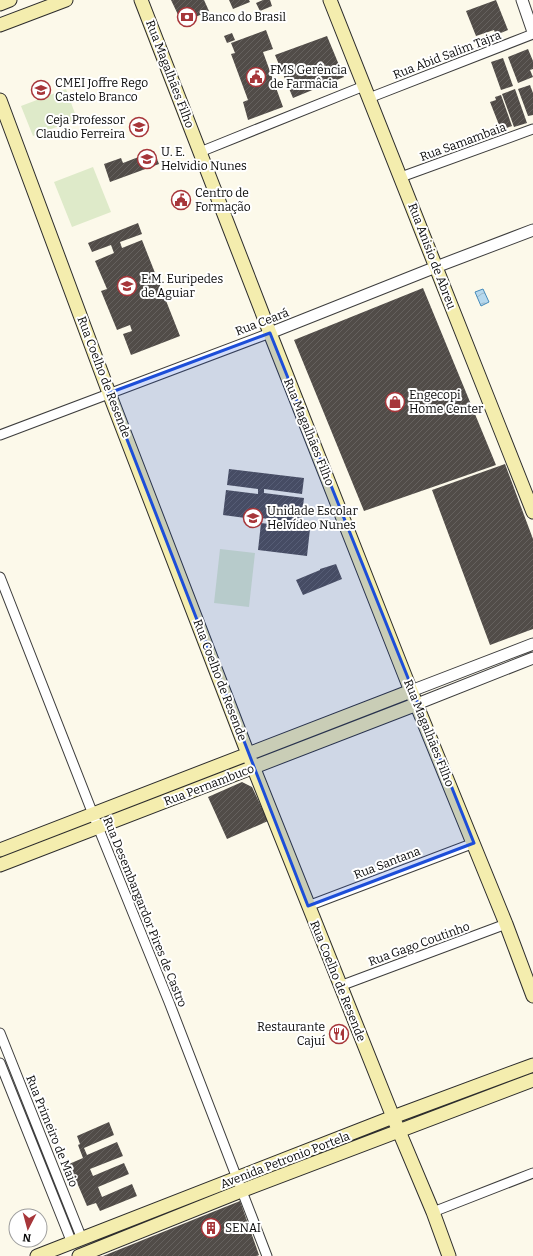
<svg xmlns="http://www.w3.org/2000/svg" width="533" height="1256" font-family="Bitter,serif">
  <defs>
    <pattern id="water-waves" width="16" height="10" patternUnits="userSpaceOnUse"><rect width="16" height="10" fill="#b6d8ed"/><path d="M0 5q4-4 8 0t8 0" fill="none" stroke="#9bb8ca"/></pattern>
    <pattern id="building-hatch" width="6" height="6" patternUnits="userSpaceOnUse"><rect width="6" height="6" fill="#514c48"/><path d="M-1 1l2-2M0 6l6-6M5 7l2-2" fill="none" stroke="#65615e"/></pattern>
  </defs>
  <rect width="100%" height="100%" fill="#fcf9ea"/>
  <path fill="#deeac9" d="M66,89l11,30 -44,17 -12,-30z
    M93,167l18,45 -39,15 -18,-45z
    M220,549l35,4 -6,54 -35,-4z"/>
  <path fill="url(#water-waves)" stroke="#468bba" d="M483,289l6,13 -8,4 -6,-14z"/>
  <path fill="url(#building-hatch)" d="M171,0h33l5,11 -27,12z
    M229,0h20l1,2 -17,7z
    M263,0h7l2,6 -12,5 -4,-8z
    M496,0l12,30 -12,5 -2,-5 -18,6 -10,-25z
    M266,30l7,19 -10,3 20,55 -35,13 -5,-18 5,-2 -17,-46 4,-1 -4,-10z
    M232,33l3,7 -8,3 -3,-7z
    M327,36l17,41 -51,21 -18,-43z
    M528,49l5,12v8l-3,1 3,7 -15,6 -10,-26z
    M503,58l10,28 -12,4 -10,-28z
    M530,85l3,8v22l-5,1 -10,-27z
    M515,89l12,34 -13,4 -12,-33z
    M501,95l11,31 -11,4 -11,-28 6,-2 -1,-3z
    M154,151l5,13 -49,18 -6,-18 17,-6 2,5z
    M138,223l4,11 -22,8 2,6 20,-8 38,96 -49,19 -8,-21 9,-3 -2,-6 -13,5 -16,-39 6,-2 -12,-28 19,-8 -3,-8 -19,7 -4,-9z
    M423,288l73,177 -132,46 -70,-171z
    M505,464l28,75v90l-43,16 -58,-155z
    M229,469l75,9 -2,16 -38,-5v4l40,5 -3,25 -40,-5v5l-8,-1v-3l-30,-4 3,-25 32,4v-5l-31,-4z
    M261,523l49,6 -3,27 -49,-6z
    M336,564l6,15 -39,16 -7,-15 24,-10v-1z
    M242,782l10,5 16,34 -41,18 -19,-42z
    M109,1122l5,13 -30,13 3,7 30,-13 6,14 -33,13 3,7 31,-13 5,11 -31,13 4,10 30,-13 5,12 -37,15 -4,-8 -9,3 -18,-42 14,-6 -5,-13 2,-1 -3,-8z
    M240,1201l19,54 -2,1h-154z"/>
  <g fill="none" stroke-linecap="round" stroke-linejoin="round">
    <g stroke="#3d3d3d" stroke-width="11">
      <path id="minor" d="M369,98l164,-64
        M200,152l164,-66
        M401,177l132,-48
        M0,435l270,-102
        M0,577l98,250 71,175 98,254
        M308,906l166,-63
        M340,986l166,-62
        M0,1033l82,206
        M0,1063l72,180
        M433,1212l100,-39"/>
    </g>
    <g stroke="#3d3d3d" stroke-width="13">
      <path id="tertiary" d="M522,0l11,32
        M270,333l166,-66 97,-37
        M411,691l122,-47
        M417,704l116,-46"/>
    </g>
    <g stroke="#2c2c2c" stroke-width="15">
      <path id="secondary" d="M141,0l129,333 141,358 95,233 27,72
        M330,0l203,512
        M0,4l10,-4
        M0,25l66,-25
        M0,100l109,293 139,361 145,363 40,95 16,44
        M0,850l411,-159
        M0,865l417,-161
        M37,1256l356,-139 140,-52
        M79,1256l162,-65 292,-111"/>
    </g>
    <use href="#minor" stroke="#fff" stroke-width="9"/>
    <use href="#tertiary" stroke="#fff" stroke-width="11"/>
    <use href="#secondary" stroke="#f4edae" stroke-width="13"/>
  </g>
  <path fill="#1d4ed8" fill-opacity="0.2" stroke="#1d4ed8" stroke-width="3" stroke-linejoin="round" d="M270,333l204,510 -166,63 -199,-513z"/>
  <defs>
    <g id="bank-ring" transform="scale(1)"><circle r="9.5" fill="#fff" stroke="#a7363a" stroke-width="1.5"/><path d="M-6-4H6V4H-6ZM0-2.3a2.3 2.3 0 1 0 0 4.6a2.3 2.3 0 1 0 0-4.6Z" fill="#a7363a"/></g>
    <g id="civic-ring" transform="scale(1)"><circle r="9.5" fill="#fff" stroke="#a7363a" stroke-width="1.5"/><path d="M-.6-6.5H3V-4.5H.6V-3L4-1V1h2V6H-6V1h2V-1L-.6-3ZM-1.2 2.5V6h2.4V2.5Z" fill="#a7363a"/></g>
    <g id="school-ring" transform="scale(1)"><circle r="9.5" fill="#fff" stroke="#a7363a" stroke-width="1.5"/><path d="M0-5L7-2L0 1L-7-2ZM-4 1L0 2.5L4 1V4Q0 6-4 4Z" fill="#a7363a"/></g>
    <g id="shop-ring" transform="scale(1)"><circle r="9.5" fill="#fff" stroke="#a7363a" stroke-width="1.5"/><path d="M-5-2.5h2.3a2.7 3.5 0 0 1 5.4 0H5L5.5 6h-11ZM-1.5-2.5h3a1.5 2.3 0 0 0-3 0Z" fill="#a7363a"/></g>
    <g id="restaurant-ring" transform="scale(1)"><circle r="9.5" fill="#fff" stroke="#a7363a" stroke-width="1.5"/><path d="M-5-6h1v4h1v-4h1v4h1v-4h1v5L-1.5 .5V6h-2V.5L-5-1ZM5-6V6H3V1.5H1.5Q1.5-4 5-6Z" fill="#a7363a"/></g>
    <g id="building-ring" transform="scale(1)"><circle r="9.5" fill="#fff" stroke="#a7363a" stroke-width="1.5"/><path d="M-4-6H4V6H1V3H-1V6H-4ZM-2.5-4.3h1.7v1.8h-1.7ZM.8-4.3h1.7v1.8H.8ZM-2.5-1h1.7V.8h-1.7ZM.8-1h1.7V.8H.8Z" fill="#a7363a"/></g>
  </defs>
  <g fill-rule="evenodd">
    <use href="#bank-ring" x="187" y="17"/>
    <use href="#civic-ring" x="256" y="77"/>
    <use href="#school-ring" x="41" y="90"/>
    <use href="#school-ring" x="139" y="127"/>
    <use href="#school-ring" x="147" y="159"/>
    <use href="#civic-ring" x="181" y="200"/>
    <use href="#school-ring" x="127" y="286"/>
    <use href="#shop-ring" x="395" y="402"/>
    <use href="#school-ring" x="253" y="518"/>
    <use href="#restaurant-ring" x="339" y="1034"/>
    <use href="#building-ring" x="211" y="1228"/>
  </g>
  <g text-anchor="middle" dominant-baseline="central" stroke-width="4" stroke-linejoin="round" paint-order="stroke">
    <g font-size="12" fill="#0a0a0a" stroke="#fff" text-anchor="start">
      <text x="201" y="17">Banco do Brasil</text>
      <text x="270" y="70">FMS Gerência<tspan x="270" dy="14">de Farmâcia</tspan></text>
      <text x="55" y="83">CMEI Joffre Rego<tspan x="55" dy="14">Castelo Branco</tspan></text>
      <text x="125" y="120" text-anchor="end">Ceja Professor<tspan x="125" dy="14">Claudio Ferreira</tspan></text>
      <text x="161" y="152">U. E.<tspan x="161" dy="14">Helvidio Nunes</tspan></text>
      <text x="195" y="193">Centro de<tspan x="195" dy="14">Formação</tspan></text>
      <text x="141" y="279">E.M. Euripedes<tspan x="141" dy="14">de Aguiar</tspan></text>
      <text x="409" y="395">Engecopi<tspan x="409" dy="14">Home Center</tspan></text>
      <text x="267" y="511">Unidade Escolar<tspan x="267" dy="14">Helvídeo Nunes</tspan></text>
      <text x="325" y="1027" text-anchor="end">Restaurante<tspan x="325" dy="14">Cajuí</tspan></text>
      <text x="225" y="1228">SENAI</text>
    </g>
    <g font-size="12" fill="#0a0a0a" stroke="#fff">
      <text transform="translate(447 55) rotate(-21)">Rua Abid Salim Tajra</text>
      <text transform="translate(170 74) rotate(69)">Rua Magalhães Filho</text>
      <text transform="translate(463 142) rotate(-20)">Rua Samambaia</text>
      <text transform="translate(432 256) rotate(69)">Rua Anisio de Abreu</text>
      <text transform="translate(262 322) rotate(-21)">Rua Ceará</text>
      <text transform="translate(104 377) rotate(69)">Rua Coelho de Resende</text>
      <text transform="translate(309 432) rotate(68)">Rua Magalhães Filho</text>
      <text transform="translate(220 680) rotate(69)">Rua Coelho de Resende</text>
      <text transform="translate(429 733) rotate(68)">Rua Magalhães Filho</text>
      <text transform="translate(209 785) rotate(-21)">Rua Pernambuco</text>
      <text transform="translate(387 863) rotate(-21)">Rua Santana</text>
      <text transform="translate(145 912) rotate(68)">Rua Desembargardor Pires de Castro</text>
      <text transform="translate(419 944) rotate(-20)">Rua Gago Coutinho</text>
      <text transform="translate(338 981) rotate(68)">Rua Coelho de Resende</text>
      <text transform="translate(52 1131) rotate(68)">Rua Primeiro de Maio</text>
      <text transform="translate(285 1160) rotate(-21)">Avenida Petronio Portela</text>
    </g>
  </g>
  <g transform="translate(28 1228) rotate(186)"><circle r="19" fill="#ffffff" stroke="#9d9d9d"/>
  <path d="M0-3L7 15L0 10L-7 15Z" fill="#a7363a"/>
  <text y="-6" font-size="11" font-weight="bold" text-anchor="middle" fill="#0a0a0a">N</text>
  </g>
</svg>
